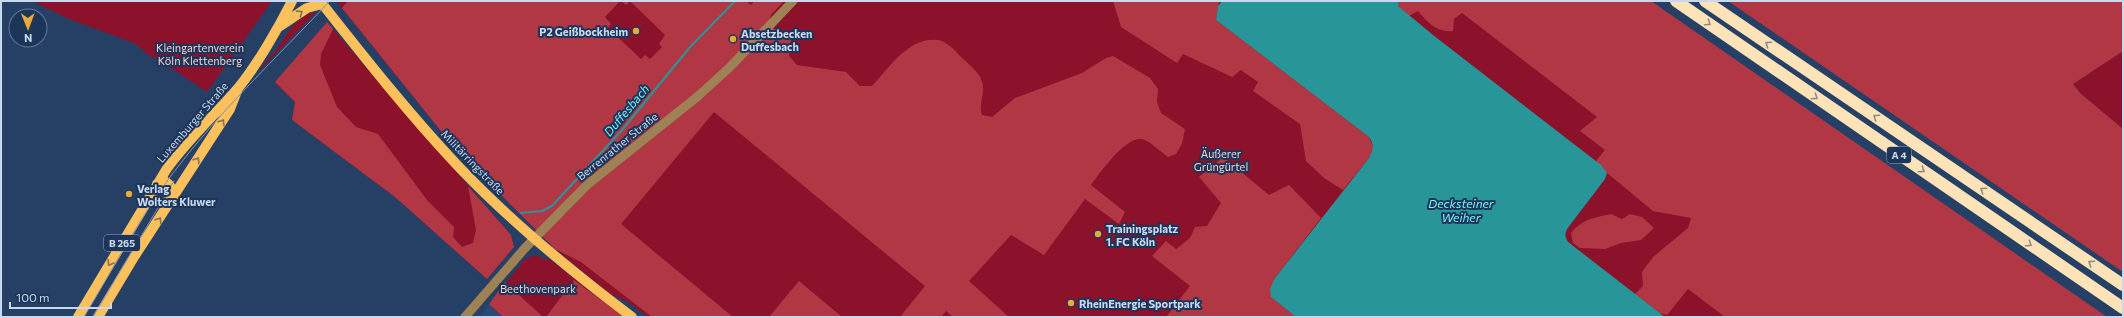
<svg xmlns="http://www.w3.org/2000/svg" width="2124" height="318" font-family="Commissioner,sans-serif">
  <rect width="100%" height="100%" fill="#264065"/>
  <path fill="#2c4974" d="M489,304l14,13h-24z"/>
  <path fill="#8c112a" d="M32,1h240l-65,91 -49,-33 -8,-3 -16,-13 -65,-24z
    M336,1h1312l457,316h-1457l-20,-15 -18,-8 -55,-45 -98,-98z
    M316,12l-55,57h-1c5,-8 13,-14 18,-22 11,-15 18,-32 38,-35z
    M327,22l184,213 3,12 -27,32 -92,-82 -103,-77 3,-18 -20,-19z
    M2123,51v78l-43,-36 -7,-9z
    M536,255l10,5 3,-1 75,58h-121l-14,-13 36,-45z"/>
  <path fill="#b23745" d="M348,1h272l-15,16 6,7 -3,4 33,31 4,-4 5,4 12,-12 -3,-3 6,-9 -35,-34 -4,4 -5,-4h125l5,4 3,-4h30l-13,14 -2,10 22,15 -2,16 8,9 49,7 14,14h12c17,-18 37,-50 66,-46 8,1 17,10 22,16 7,7 20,16 22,26 4,10 -4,22 0,33l10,2 23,-19 67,-25 24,-15 7,-2 37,22 8,11 -1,13 4,11 24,16 -3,15 -6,10 -8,3c-7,-5 -18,-16 -26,-18 -16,-3 -43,35 -51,46l34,27 -6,12 -34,-25 -41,56 -33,-20 -42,46 40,36h-56l-7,-6 -5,6h-41l25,-31 -211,-174 -93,112 112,93h-81l-71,-55 -26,-13 -98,-98 -115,-143z
    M1113,1h106l-3,19 153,117 5,12 -5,9 -26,32 -19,-12 -18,-17 -6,-37 -47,-33 5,-9 -17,-12 -9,7 -49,-23 -6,9 -56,-36z
    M1399,1h252l456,316h-382l-37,-28 -21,26 -7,-2 -25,-19 8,-8 -1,-14 11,-15 35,-29 3,-10 -38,-7 -46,-38 -11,-12 9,-11 -25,-19 17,-14 -135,-104 -8,6 -1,12c-16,2 -26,-9 -35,-20l-9,5 -11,-10z
    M1728,1h395v50l-50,33 7,9 43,36v143z
    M327,22l6,7 -12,25 -1,11 17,42 19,20 22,7 49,66 27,27 -1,10 9,10 11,-4 3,-13 -8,-44 43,49 3,12 -27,32 -92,-82 -103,-77 3,-18 -20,-20z
    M1223,157l46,38 20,-10 32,33 -46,60 -4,19 25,20h-130l24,-31 -38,-30 14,-15 10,8 14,-11 5,-11 12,-1 14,-23 -22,-26z
    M1611,214l11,5 8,-5 12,3 12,11 -13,12 -20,3 -16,6 -25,-1 -7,-5 -2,-10c10,-13 24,-16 40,-19z
    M574,280l50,37h-78z
    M799,281l43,36h-73z
    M505,282l38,35h-40l-14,-13z"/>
  <path fill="#289699" d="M1222,1h177l-1,5 35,29 168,130 6,8 -2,6 -35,46c-5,6 -6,10 -2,17l97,75h-369l-25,-20 -1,-8 5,-11 94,-120c4,-8 6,-12 0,-21l-153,-117 2,-14z"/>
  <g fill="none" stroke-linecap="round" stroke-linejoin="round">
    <path stroke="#289699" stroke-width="2" d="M521,213l21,-2 10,-5 70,-76 68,-83 45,-46"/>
    <path stroke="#9e8154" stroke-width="9" d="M465,317l60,-69 62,-63 110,-88 33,-30 63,-66"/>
    <path stroke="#fcc05d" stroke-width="10" d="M320,1c44,56 89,113 138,165 53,56 113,105 174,151
      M280,26l27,-18 15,-4
      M157,184l9,-2c8,6 6,10 4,18
      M78,317l88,-147c21,-30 49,-55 73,-83 18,-22 40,-60 53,-86
      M98,317l36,-60 96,-148 7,-18"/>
    <path stroke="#ffe3b8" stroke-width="12" d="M1676,1l447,307
      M1705,1l418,284"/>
    <path stroke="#7f93b0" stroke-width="1" d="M84,317c29,-48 55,-99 89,-144 47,-62 104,-116 157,-172
      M93,317l81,-136"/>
  </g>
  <defs><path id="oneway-chevron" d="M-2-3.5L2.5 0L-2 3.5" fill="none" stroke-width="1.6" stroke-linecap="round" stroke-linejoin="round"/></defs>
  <g stroke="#81745b">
    <use href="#oneway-chevron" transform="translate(300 13) rotate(-33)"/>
    <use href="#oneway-chevron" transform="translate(222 122) rotate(-58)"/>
    <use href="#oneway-chevron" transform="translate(197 160) rotate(-57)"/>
    <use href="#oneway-chevron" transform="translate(159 220) rotate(-56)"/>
    <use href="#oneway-chevron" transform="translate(110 263) rotate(121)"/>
  </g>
  <g stroke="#8e8c88">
    <use href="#oneway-chevron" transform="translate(1708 23) rotate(34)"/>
    <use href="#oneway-chevron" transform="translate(1768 44) rotate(-146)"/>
    <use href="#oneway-chevron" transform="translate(1815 97) rotate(34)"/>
    <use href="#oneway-chevron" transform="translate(1876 117) rotate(-146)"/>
    <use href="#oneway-chevron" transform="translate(1922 170) rotate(34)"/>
    <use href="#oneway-chevron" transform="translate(1983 190) rotate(-146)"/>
    <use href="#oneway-chevron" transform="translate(2029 244) rotate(34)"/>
    <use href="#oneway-chevron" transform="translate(2091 263) rotate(-146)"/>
  </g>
  <g fill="#e9aa38" stroke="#1c3559" stroke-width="1.5">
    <circle cx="636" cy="31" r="4"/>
    <circle cx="733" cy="39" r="4"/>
    <circle cx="129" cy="194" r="4"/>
    <circle cx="1098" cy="234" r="4"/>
    <circle cx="1071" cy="303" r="4"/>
  </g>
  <g text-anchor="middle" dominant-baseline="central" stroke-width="4" stroke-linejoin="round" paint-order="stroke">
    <g fill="#1c3559" stroke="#95a7c2" stroke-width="1">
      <rect x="1887" y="147" width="24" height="16" rx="3"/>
      <rect x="104" y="235" width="36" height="16" rx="3"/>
    </g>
    <g font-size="10" font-weight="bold" fill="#c9d8ef">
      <text x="1899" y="155">A 4</text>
      <text x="122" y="243">B 265</text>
    </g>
    <g font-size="11" font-weight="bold" fill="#c9d8ef" stroke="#1c3559" text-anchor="start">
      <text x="628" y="31" text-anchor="end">P2 Geißbockheim</text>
      <text x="741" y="33">Absetzbecken<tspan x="741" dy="13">Duffesbach</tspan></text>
      <text x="137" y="188">Verlag<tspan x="137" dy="13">Wolters Kluwer</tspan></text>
      <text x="1106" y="228">Trainingsplatz<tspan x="1106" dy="13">1. FC Köln</tspan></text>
      <text x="1079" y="303">RheinEnergie Sportpark</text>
    </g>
    <g font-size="11" fill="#f3d1d1" stroke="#1c3559">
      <text x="200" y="47">Kleingartenverein<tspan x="200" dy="13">Köln Klettenberg</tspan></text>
      <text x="1221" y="153">Äußerer<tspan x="1221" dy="13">Grüngürtel</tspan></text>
      <text x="538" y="288">Beethovenpark</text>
    </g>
    <g font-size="11" fill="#c9d8ef" stroke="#1c3559">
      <text transform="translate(192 122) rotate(-49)">Luxemburger Straße</text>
      <text transform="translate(617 146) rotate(-39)">Berrenrather Straße</text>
      <text transform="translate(473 162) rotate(46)">Militärringstraße</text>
    </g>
    <g font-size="12" font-style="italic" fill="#75f4f7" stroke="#1c3559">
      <text transform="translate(626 110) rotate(-50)">Duffesbach</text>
      <text x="1461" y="203">Decksteiner<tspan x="1461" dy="14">Weiher</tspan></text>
    </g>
  </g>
  <rect width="2124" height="318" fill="none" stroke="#c9d8ef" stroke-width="4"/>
  <g transform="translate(28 28) rotate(179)"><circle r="19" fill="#1c3559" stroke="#617695"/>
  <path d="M0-3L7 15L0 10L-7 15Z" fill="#e9aa38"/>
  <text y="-6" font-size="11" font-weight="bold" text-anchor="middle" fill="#c9d8ef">N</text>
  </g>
  <path d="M10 302v6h101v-6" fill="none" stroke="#c9d8ef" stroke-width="2"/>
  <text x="16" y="302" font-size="12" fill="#c9d8ef" stroke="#1c3559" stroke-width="3" paint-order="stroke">100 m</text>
</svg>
